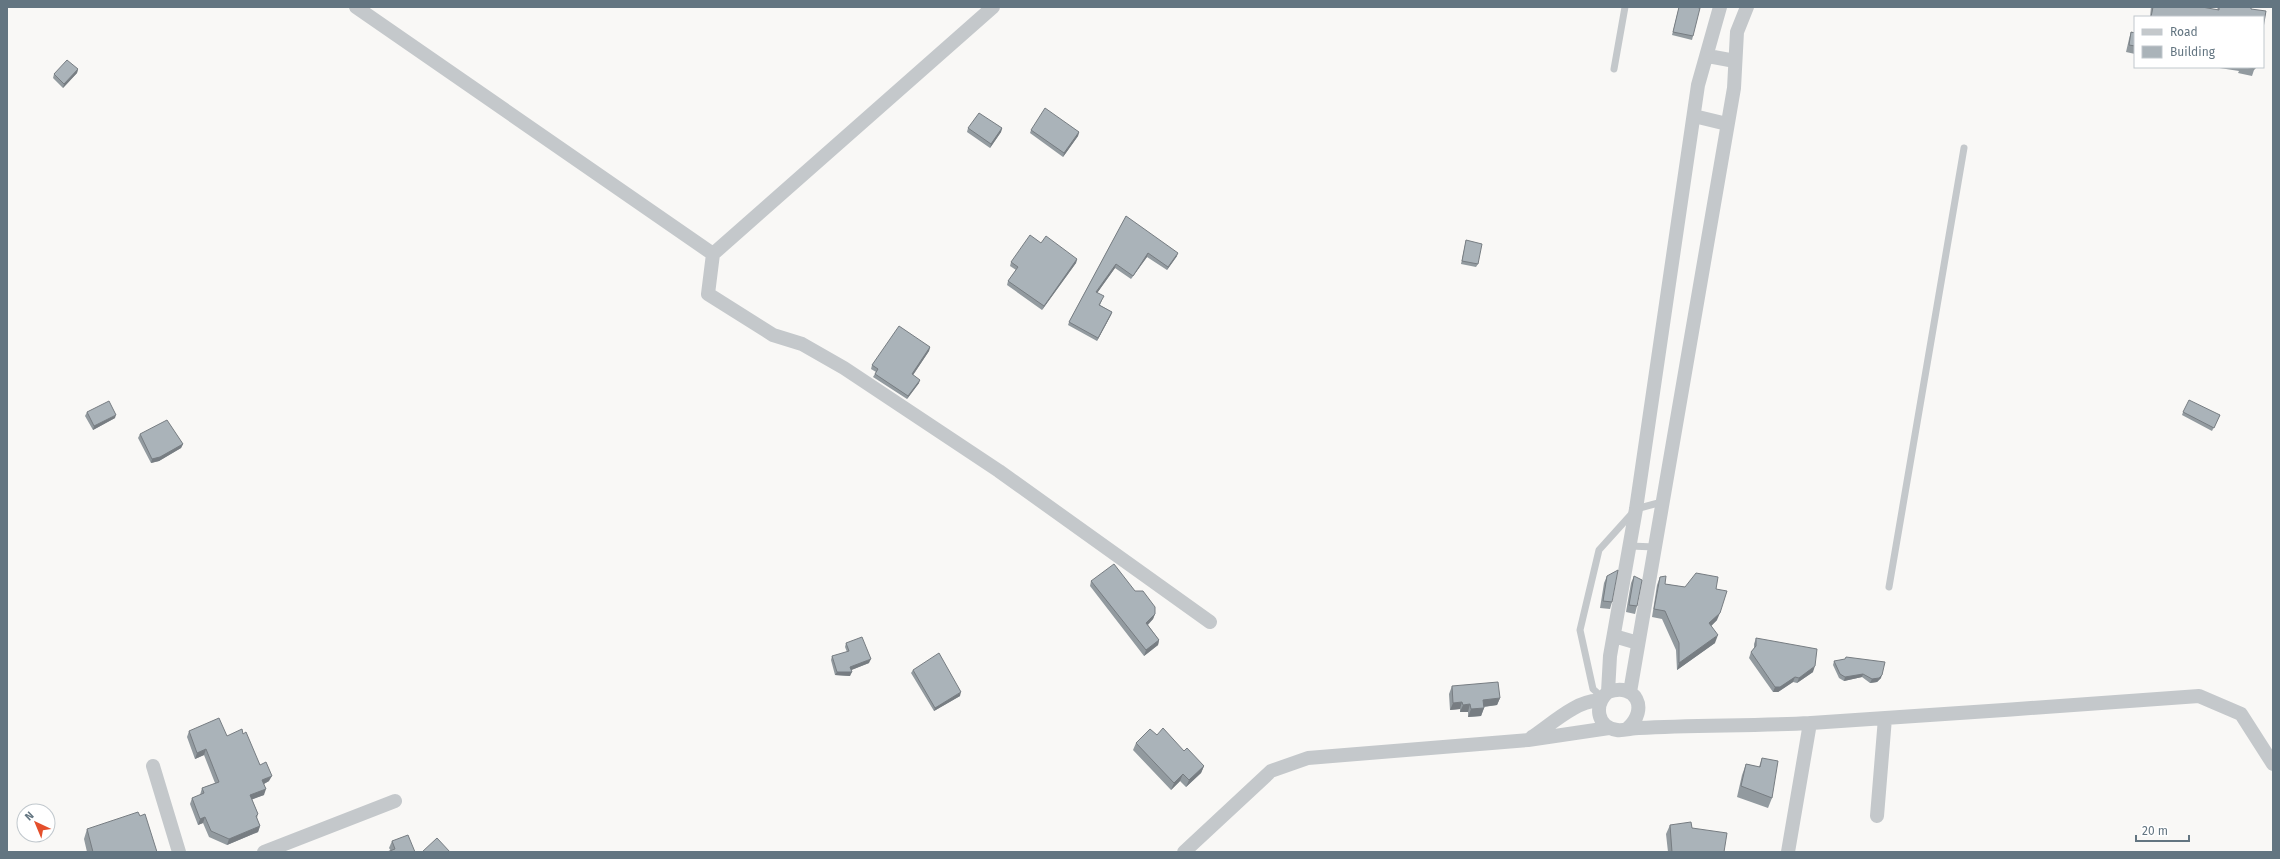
<svg xmlns="http://www.w3.org/2000/svg" width="2280" height="859" font-family="'Fira Sans',sans-serif">
  <rect width="100%" height="100%" fill="#f9f8f6"/>
  <g fill="none" stroke-linecap="round" stroke-linejoin="round">
    <path stroke="#c4c8cb" stroke-width="7" d="M1614,69l11,-62
      M1630,546l25,1
      M1889,587l75,-439
      M1602,697l-9,-8 -13,-59 19,-80 37,-41 26,-7"/>
    <path stroke="#c4c8cb" stroke-width="14" d="M356,7l357,247 280,-247
      M1708,56l27,5
      M1694,116l33,8
      M713,254l-5,40 65,41 29,9 42,24 155,103 211,151
      M1614,636l24,7
      M1608,692l2,-36 26,-147 62,-424 22,-78
      M1630,692l104,-604 3,-56 10,-25
      M1628,728c21,-19 8,-46 -20,-36 -14,12 -12,35 9,38 6,1 15,-2 22,-2 57,-3 115,-2 172,-5 129,-8 259,-18 388,-27l42,18 32,50
      M1532,737c17,-11 47,-39 68,-36
      M153,766l26,86
      M1877,816l8,-98
      M264,852l131,-51
      M1184,852l87,-81 37,-13 220,-18 81,-12
      M1788,852l22,-129"/>
  </g>
  <path fill="#929a9f" d="M1679,7h16l-2,29 -1,4 -20,-5z
    M2151,7h51l15,3 1,-3h33v2l12,8h-113z
    M2131,32l4,1v21l-9,-2 3,-13z
    M2213,67h42l-3,9 -14,-3 1,-2z
    M78,69l-1,4 -14,15 -10,-10 1,-4z
    M968,128h34l-1,4 -11,16 -23,-16z
    M1031,130l48,2 -1,4 -15,21 -33,-24z
    M1126,216l51,40 -10,14 -20,-13 -16,22 -16,-11 -18,25 5,7 -2,5 12,7 -1,3 -14,26 -29,-16 1,-3z
    M1466,240l12,24 -2,3 -15,-3z
    M1077,259l-1,4 -34,47 -35,-25 1,-4 8,-11 -6,-4 1,-4z
    M930,347l-1,4 -16,24 6,8 -12,16 -34,-22 3,-5 -5,-3 1,-4z
    M87,412l28,6 -22,12 -8,-14z
    M2183,412l37,3 -8,16 -30,-16z
    M140,434l43,10 -2,4 -22,13 -8,2 -13,-25z
    M1607,576l5,26 -2,7 -10,-1 4,-25z
    M1634,576l3,30 -2,8 -9,-2 5,-29z
    M1660,577l5,7 20,3 31,2 1,31 -6,6 4,17 -38,27 -1,-20 -14,-31 -10,-2 5,-32z
    M1091,581l44,10 20,23 -2,5 -5,6 11,15 -1,5 -14,11 -54,-70z
    M1756,638l57,34 -16,11 -4,-1 -15,10h-5l-24,-34 2,-6 3,-4v-4z
    M846,643l23,20 -18,7 -1,6 -15,-1 -4,-15 1,-4 15,-4 -2,-5z
    M1834,661l47,17 -4,4 -7,1 -8,-6 -18,4 -5,-3 -6,-13z
    M913,670l47,26 -26,15 -23,-38z
    M1452,686l48,12 -3,7 -13,2v1l-3,8 -13,1v-5h-8v-3l-10,1 -1,-16z
    M189,731l38,5 16,-2 17,31 9,16 -5,3v11l-12,4 6,15 -1,4 3,8 -2,6 -31,13 -18,-8 -6,-14 -5,2 -8,-21 2,-6 8,-3 2,-7 13,-5 -11,-28 -9,4 -8,-22z
    M1157,735l27,16 20,15 -3,7 -15,14 -6,-6 -9,9 -38,-40 3,-7z
    M1762,758l10,40 -4,10 -31,-11 5,-22 4,-11 13,3z
    M1670,825l22,3 32,24h-56l-2,-18z
    M87,829l70,23h-70l-3,-13z
    M392,841l23,11 -24,-1 -2,-3z"/>
  <path fill="#777d82" d="M78,69l-1,4 -14,15 1,-4z
    M1002,128l-1,4 -11,16 1,-4z
    M1079,132l-1,4 -15,21 1,-4z
    M1148,253l-1,4 -16,22 2,-3z
    M1178,253l-1,3 -10,14 1,-3z
    M1077,259l-1,4 -34,47 2,-4z
    M1116,264l-1,4 -20,28 1,-4z
    M1112,312l-1,3 -14,26 1,-3z
    M930,347l-1,4 -18,27 1,-4z
    M920,380l-1,3 -12,16 1,-3z
    M116,415l-1,3 -22,12 1,-4z
    M183,444l-2,4 -22,13 -8,2 1,-4z
    M1720,613l-3,7 -10,10 2,-7z
    M1155,614l-2,5 -9,9 2,-5z
    M1718,635l-3,8 -38,27 2,-7z
    M1159,640l-1,5 -14,11 2,-6z
    M871,659l-2,4 -20,8 1,-4z
    M1815,666l-2,6 -16,11 2,-5z
    M837,672h15l-2,4 -15,-1z
    M1863,674l-1,3 -18,4 1,-4z
    M1882,675l-1,3 -4,4 -7,1 2,-4z
    M1795,677l-2,5 -15,10h-5l2,-5z
    M961,692l-1,4 -26,15 1,-3z
    M1500,698l-3,7 -16,2 2,-7z
    M1462,702l-2,7 -10,1 3,-7z
    M1470,704l-2,8h-8l3,-7z
    M1484,708l-3,8 -13,1 3,-8z
    M206,749l-2,6 -9,4 2,-6z
    M1204,766l-3,7 -15,14 3,-7z
    M1183,774l-3,7 -9,9 3,-7z
    M272,776l-3,5 -9,5 2,-6z
    M266,789l-2,6 -16,6 2,-6z
    M205,817l-2,6 -5,2 2,-6z
    M260,826l-2,6 -31,13 2,-6z"/>
  <path fill="#aab3b9" stroke="#777d82" d="M1679,7h16l5,1 -7,28 -20,-4z
    M2153,7h49l17,3v-3h32v2l15,2 -3,17v-11h-112z
    M2131,32l4,1v13l-6,-1z
    M67,60l11,9 -14,15 -10,-10z
    M2245,67h10v2z
    M1045,108l34,24 -15,21 -33,-23z
    M979,113l23,15 -11,16 -23,-16z
    M1126,216l52,37 -10,14 -20,-14 -15,23 -17,-12 -20,28 8,4 -5,9 13,7 -14,26 -29,-16z
    M1030,235l11,8 5,-7 31,23 -33,47 -36,-25 10,-14 -7,-5z
    M1466,240l16,4 -4,20 -16,-3z
    M899,326l31,21 -18,27 8,6 -12,16 -33,-22 3,-5 -6,-4z
    M2189,400l31,15 -6,13 -31,-16z
    M109,401l7,14 -22,11 -7,-14z
    M167,420l16,24 -23,13 -8,2 -12,-25z
    M1114,564l21,27h8l12,16v7l-9,9 13,17 -13,10 -55,-69z
    M1618,570l-6,32 -9,-1 4,-25z
    M1696,573l22,4 -2,12 11,2 -7,22 -11,10 9,12 -39,28v-20l-14,-32 -11,-2 6,-32 6,-1 -1,8 20,3z
    M1634,576l8,4 -5,26 -8,-1z
    M862,637l9,22 -21,8 2,5h-15l-5,-16 17,-5 -3,-8z
    M1756,638l61,11 -2,17 -16,12 -4,-1 -15,10h-5l-24,-35 5,-6z
    M939,653l22,39 -26,16 -22,-38z
    M1846,657l39,5 -3,13 -3,3 -7,1 -9,-5 -18,3 -5,-3 -6,-13 11,-2z
    M1498,682l2,16 -17,2 1,8 -13,1 -1,-5 -7,1 -1,-3 -9,1 -1,-17z
    M219,718l8,18 15,-7 1,5 3,-2 14,33 6,-3 6,14 -10,4 4,9 -16,6 8,19 -2,2 4,10 -31,13 -18,-8 -6,-14 -5,2 -8,-21 12,-5 -2,-5 17,-6 -13,-33 -9,4 -8,-22z
    M1163,728l21,23 3,-3 17,18 -15,14 -6,-6 -9,9 -38,-40 14,-14 7,6z
    M1762,758l16,3 -6,37 -31,-12 5,-22 14,3z
    M138,812l2,4 5,-2 12,38h-64l-6,-23z
    M1691,822l1,6 35,5 -3,19h-52l-2,-27z
    M408,835l7,17h-28l8,-3 -3,-8z
    M437,838l13,14h-28z"/>
  <rect width="2280" height="859" fill="none" stroke="#637581" stroke-width="16"/>
  <rect x="2134" y="16" width="130" height="52" fill="#ffffff" stroke="#c1c8cd"/>
  <rect x="2142" y="29" width="20" height="6" fill="#c4c8cb" stroke="#c1c8cd"/>
  <text x="2170" y="36" font-size="12" fill="#637581">Road</text>
  <rect x="2142" y="46" width="20" height="12" fill="#aab3b9" stroke="#c1c8cd"/>
  <text x="2170" y="56" font-size="12" fill="#637581">Building</text>
  <g transform="translate(36 823) rotate(316)"><circle r="19" fill="#ffffff" stroke="#c1c8cd"/>
  <path d="M0-3L7 15L0 10L-7 15Z" fill="#e44f2b"/>
  <text y="-6" font-size="11" font-weight="bold" text-anchor="middle" fill="#637581">N</text>
  </g>
  <path d="M2136 835v6h53v-6" fill="none" stroke="#637581" stroke-width="2"/>
  <text x="2142" y="835" font-size="12" fill="#637581" stroke="#ffffff" stroke-width="3" paint-order="stroke">20 m</text>
</svg>
